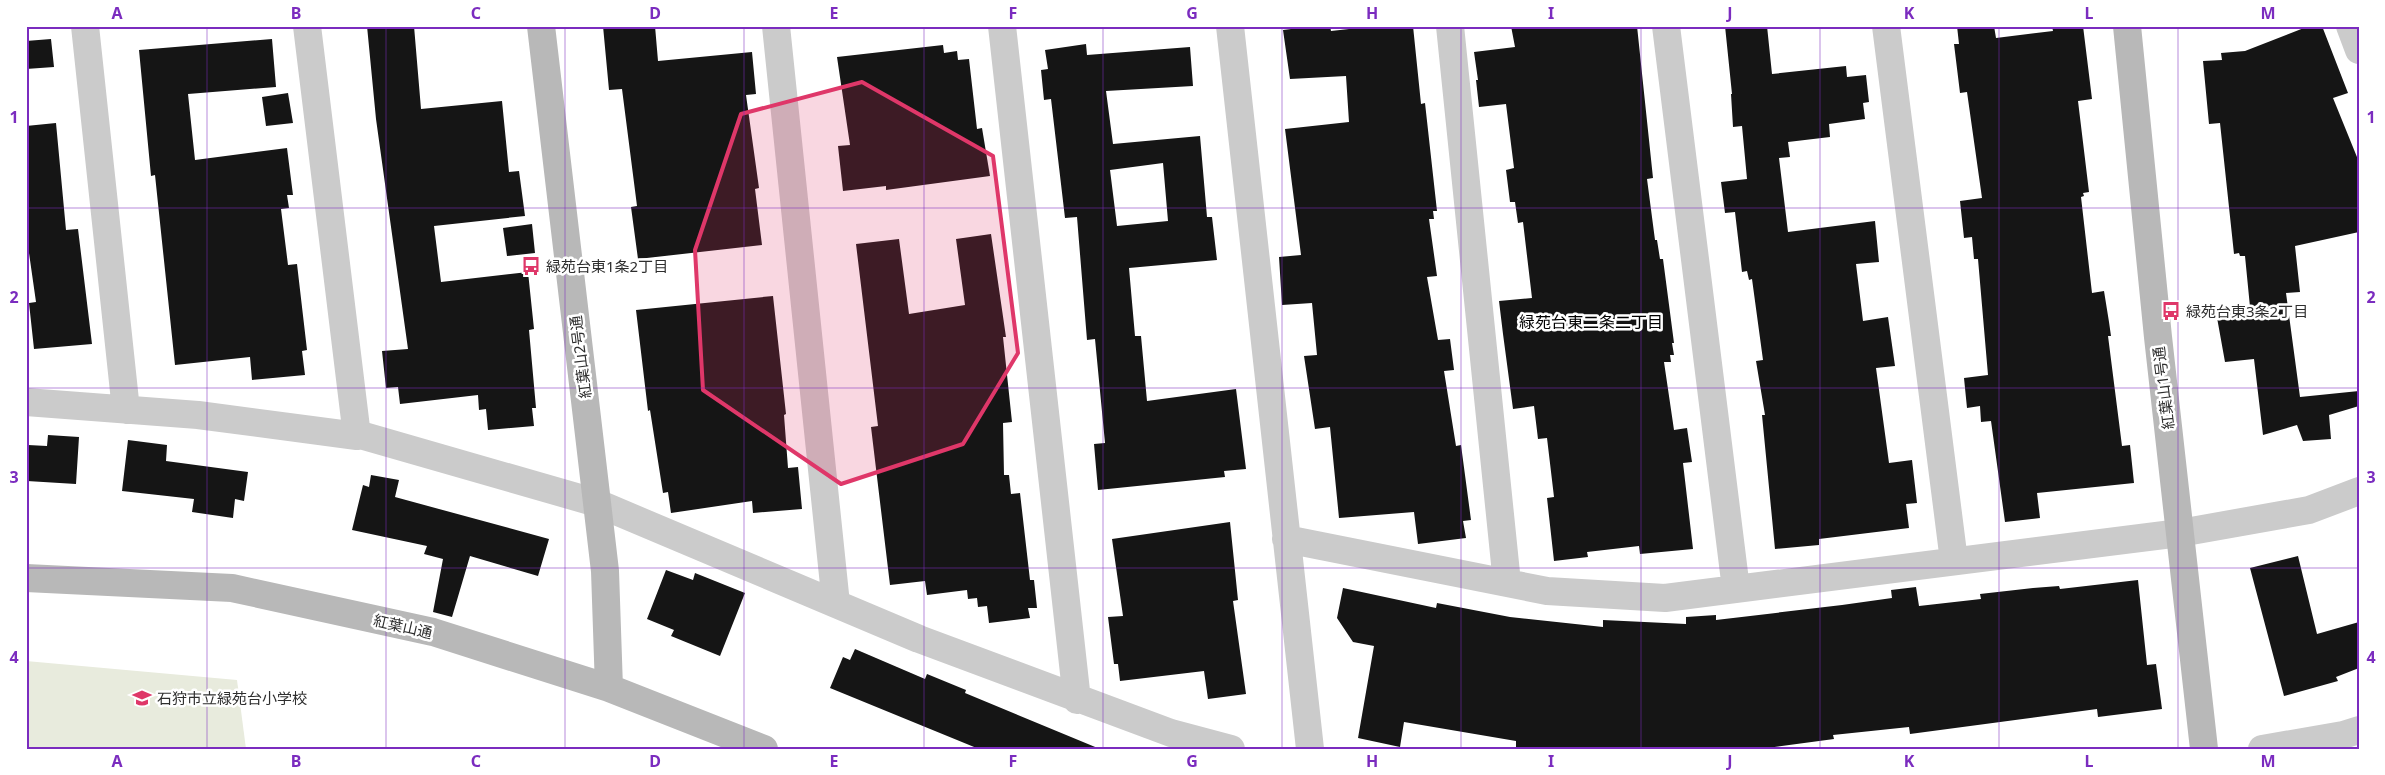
<svg xmlns="http://www.w3.org/2000/svg" width="2385" height="775" font-family="'Noto Sans','Noto Sans JP',sans-serif">
  <rect width="100%" height="100%" fill="#fff"/>
  <path fill="#e8ebdd" d="M26,661l211,19 9,69h-220z"/>
  <path fill="#151515" fill-rule="evenodd" d="M367,26h47l7,83 81,-8 7,71 10,-1 6,45 -91,10 7,56 87,-10 6,57 -5,1 7,78h-4l2,18 -46,4 -2,-21 -7,1 -1,-15 -78,9 -2,-17 -12,1 -4,-37 26,-2 -32,-230z
    M603,26h52l3,35 94,-9 4,42 -10,1 13,93 -4,1 7,56 -124,14 -7,-52 6,-1 -15,-117 -13,1z
    M1315,26h15l1,5 45,-5h37l8,78 4,-1 12,108h-4l1,8h-5l8,57 -10,1 11,63 12,-1 4,31 -10,1 12,75 5,-1 10,75 -8,1 3,17 -48,6 -4,-32 -75,6 -9,-91 -15,2 -11,-73 13,-1 -5,-52 -30,2 -3,-48 22,-2 -16,-126 64,-7 -3,-46 -56,3 -7,-49z
    M1511,26h126l16,152 -6,1 8,61h2l3,19h3l11,84h-2l2,12h-4l1,7h-7l10,68 13,-2 5,34 -9,1 10,86 -53,5 -1,-8 -52,6 1,5 -34,4 -7,-63 7,-1 -7,-59 -9,1 -4,-33 -21,3 -10,-75 -4,-33 33,-3 -9,-76 -5,1 -3,-21h-5l-4,-32 8,-2 -8,-64 -27,3 -3,-27h2l-4,-28 41,-5z
    M1725,26h42l5,48 74,-8 1,11 19,-2 3,27 -6,1 2,16 -36,5 1,13 -42,5 2,15 -11,1 9,74 87,-11 4,41 -23,2 7,57 25,-4 7,49 -19,2 13,95 23,-3 5,43 -11,1 3,24 -90,11v6l-44,4 -13,-134h3l-9,-54 7,-1 -11,-81 -3,1 -2,-9 -5,1 -7,-60 -10,1 -4,-31 26,-3 -5,-53 -9,1 -2,-33h1z
    M1957,26h37l2,12 57,-7 -1,-5h31l9,73 -14,2 11,91 -6,1 1,3 -3,1 11,96 12,-2 5,31 2,14h-3l14,110 8,-1 4,38 -97,10 3,25 -35,4 -14,-101 -10,1 -1,-16 -13,2 -3,-30 24,-3 -10,-116h-4l-2,-22 -8,1 -4,-37 22,-3 -15,-106 -7,1 -6,-49h5z
    M2309,26h13l26,67 -15,5 26,64v70l-64,14 5,46 -14,1 14,104 59,-6v15l-30,9 2,24 -28,2 -6,-16 -34,10 -9,-76 -29,3 -9,-50 34,-5 -5,-51h-5l-1,-3 -5,1 -14,-131 -11,1 -6,-63 19,-1 -1,-7 24,-2z
    M51,39l3,28 -28,2v-28z
    M272,39l4,48 -88,7 7,66 92,-12 6,47h-6l2,13 -8,1 7,56 9,-1 10,86 -5,1 3,24 -53,5 -2,-23 -75,8 -20,-190 -4,1 -12,-126z
    M1086,44l1,11 103,-8 3,39 -87,5 7,53 87,-8 7,81h5l5,43 -88,8 6,68h6l6,65 89,-12 10,80 -22,2 1,6 -127,13 -4,-46 11,-1 -10,-104 -8,1 -10,-123 -12,1 -14,-119 -7,1 -3,-30 7,-1 -3,-19zM1163,163l5,58 -51,5 -7,-56z
    M943,45l1,8 13,-2 1,9 11,-1 8,70 5,-1 8,48 -104,14v-4l-43,5 -5,-45 12,-1 -13,-88z
    M288,93l5,30 -27,3 -4,-29z
    M56,123l10,107 12,-1 14,115 -58,5 -5,-46 7,-1 -10,-70v-106z
    M532,224l3,29 -28,3 -4,-28z
    M991,234l15,103h-3l9,85 -9,1 1,52h5l2,19 9,-1 10,87h4l3,28h-9l2,10 -41,5 -2,-17 -9,1 -1,-9 -9,1 -1,-9 -40,5 -2,-14 -35,4 -19,-158 7,-1 -22,-182 43,-5 10,75 56,-9 -9,-66z
    M773,296l13,118 -2,1 4,53 10,-1 4,42 -49,4 -1,-12 -81,12 -3,-21 -5,1 -13,-83 -2,1 -12,-101z
    M48,435l31,2 -3,47 -49,-3 1,-36 19,1z
    M128,440l39,5 -1,16 82,11 -4,29 -9,-2 -2,19 -41,-6 2,-13 -72,-8z
    M371,475l28,5 -4,17 154,42 -11,37 -68,-20 -18,61 -19,-5 10,-53 -19,-5 3,-8 -75,-16 11,-45 6,2z
    M1230,522l8,78 -5,1 13,93 -38,5 -4,-28 -84,10 -2,-17h-4l-6,-47 15,-1 -11,-77z
    M2298,556l19,78 42,-12v46l-23,9 2,4 -54,15 -34,-128z
    M666,570l27,10 2,-7 50,20 -25,63 -49,-20 3,-6 -27,-11z
    M2138,580l9,85 9,-1 6,45 -64,8 -1,-8 -187,25 -1,-7 -76,8 1,4 -74,10h-244v-8l-112,-19 -4,25 -42,-9 16,-92 -21,-4 -16,-24 6,-30 93,20 1,-5 73,14 93,10v-7l83,4v-7l30,-2v5l126,-15 50,-7 -1,-8 25,-3 3,19 62,-7 -1,-5 53,-6 26,-2 1,3z
    M855,649l70,30 2,-5 39,16 -1,3 135,56h-121l-149,-61 13,-31 7,3z"/>
  <g fill="none" stroke-linecap="round" stroke-linejoin="round">
    <path stroke="#cbcbcb" stroke-width="28" d="M85,26l41,384
      M307,26l50,410
      M776,26l60,578
      M1002,26l75,674
      M1230,26l80,723
      M1450,26l57,557
      M1666,26l70,563
      M1886,26l68,535
      M2350,26l9,24
      M26,402l172,13 159,21v-2l240,69 322,136 252,94 60,16
      M1286,539l261,52 118,7 515,-65 129,-23 50,-19
      M2262,749l81,-14 16,-5"/>
    <path stroke="#b8b8b8" stroke-width="28" d="M541,26l64,545 4,117
      M2127,26l31,311 46,412
      M26,578l206,10 201,44 176,56 155,61"/>
  </g>
  <path fill="#df3769" fill-opacity="0.2" stroke="#df3769" stroke-width="4" stroke-linejoin="round" d="M862,82l131,74 25,197 -55,91 -122,40 -138,-94 -8,-140 46,-136z"/>
  <path fill="none" stroke="#7b2cbf" stroke-width="1" stroke-opacity="0.55" d="M207,26v723M386,26v723M565,26v723M744,26v723M924,26v723M1103,26v723M1282,26v723M1461,26v723M1641,26v723M1820,26v723M1999,26v723M2178,26v723M26,208h2333M26,388h2333M26,568h2333"/>
  <defs>
    <g id="bus-bare" transform="scale(1.5)"><path d="M-5-6H5V4H4V6H2V4H-2V6H-4V4H-5ZM-3.5-4V0h7V-4ZM-3.5 1.2v1.5H-2V1.2ZM2 1.2v1.5H3.5V1.2Z" fill="#df3769" stroke="#fff" stroke-width="2.5" paint-order="stroke"/></g>
    <g id="school-bare" transform="scale(1.5)"><path d="M0-5L7-2L0 1L-7-2ZM-4 1L0 2.5L4 1V4Q0 6-4 4Z" fill="#df3769" stroke="#fff" stroke-width="2.5" paint-order="stroke"/></g>
  </defs>
  <g fill-rule="evenodd">
    <use href="#bus-bare" x="531" y="266"/>
    <use href="#bus-bare" x="2171" y="311"/>
    <use href="#school-bare" x="142" y="698"/>
  </g>
  <g text-anchor="middle" dominant-baseline="central" stroke-width="5" stroke-linejoin="round" paint-order="stroke">
    <g font-size="15" fill="#2e2e2e" stroke="#fff" text-anchor="start">
      <text x="546" y="266">緑苑台東1条2丁目</text>
      <text x="2186" y="311">緑苑台東3条2丁目</text>
      <text x="157" y="698">石狩市立緑苑台小学校</text>
    </g>
    <g font-size="15" fill="#2e2e2e" stroke="#fff">
      <text transform="translate(580 357) rotate(-97)">紅葉山2号通</text>
      <text transform="translate(2163 388) rotate(-97)">紅葉山1号通</text>
      <text transform="translate(403 626) rotate(13)">紅葉山通</text>
    </g>
    <g font-size="16" fill="#000" stroke="#fff">
      <text x="1591" y="322">緑苑台東二条二丁目</text>
    </g>
  </g>
  <rect width="2385" height="775" fill="none" stroke="#ffffff" stroke-width="55"/>
  <rect x="28" y="28" width="2330" height="720" fill="none" stroke="#7b2cbf" stroke-width="2"/>
  <g font-size="16" text-anchor="middle" font-weight="bold" fill="#7b2cbf">
    <text x="117" y="19">A</text>
    <text x="296" y="19">B</text>
    <text x="476" y="19">C</text>
    <text x="655" y="19">D</text>
    <text x="834" y="19">E</text>
    <text x="1013" y="19">F</text>
    <text x="1192" y="19">G</text>
    <text x="1372" y="19">H</text>
    <text x="1551" y="19">I</text>
    <text x="1730" y="19">J</text>
    <text x="1909" y="19">K</text>
    <text x="2089" y="19">L</text>
    <text x="2268" y="19">M</text>
    <text x="14" y="123">1</text>
    <text x="2371" y="123">1</text>
    <text x="14" y="303">2</text>
    <text x="2371" y="303">2</text>
    <text x="14" y="483">3</text>
    <text x="2371" y="483">3</text>
    <text x="14" y="663">4</text>
    <text x="2371" y="663">4</text>
    <text x="117" y="767">A</text>
    <text x="296" y="767">B</text>
    <text x="476" y="767">C</text>
    <text x="655" y="767">D</text>
    <text x="834" y="767">E</text>
    <text x="1013" y="767">F</text>
    <text x="1192" y="767">G</text>
    <text x="1372" y="767">H</text>
    <text x="1551" y="767">I</text>
    <text x="1730" y="767">J</text>
    <text x="1909" y="767">K</text>
    <text x="2089" y="767">L</text>
    <text x="2268" y="767">M</text>
  </g>
</svg>
